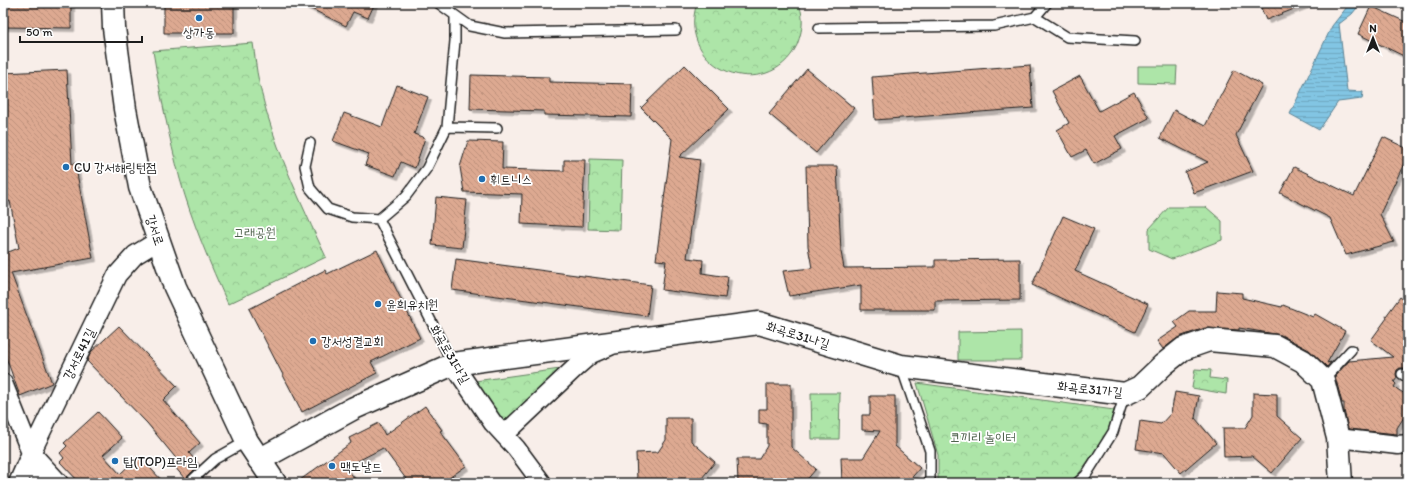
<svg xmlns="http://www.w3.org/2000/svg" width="1411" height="486" font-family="Itim,'Poor Story',sans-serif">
  <defs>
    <pattern id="park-crowns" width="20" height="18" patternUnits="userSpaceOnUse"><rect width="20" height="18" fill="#ade5a8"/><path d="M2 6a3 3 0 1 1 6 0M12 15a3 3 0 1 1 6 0" fill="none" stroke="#94c490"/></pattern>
    <pattern id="water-rules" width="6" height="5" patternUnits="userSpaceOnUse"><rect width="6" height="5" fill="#82c5e3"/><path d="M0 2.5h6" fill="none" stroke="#70a9c2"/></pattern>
    <pattern id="building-back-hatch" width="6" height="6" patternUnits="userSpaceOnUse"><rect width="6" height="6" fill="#dda991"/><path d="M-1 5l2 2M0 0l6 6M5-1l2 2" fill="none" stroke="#bd917c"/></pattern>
    <filter id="shadow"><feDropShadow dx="3.5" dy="3.5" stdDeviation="0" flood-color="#0004"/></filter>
  </defs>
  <rect width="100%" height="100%" fill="#f8eee9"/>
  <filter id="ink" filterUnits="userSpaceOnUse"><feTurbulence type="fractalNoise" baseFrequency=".025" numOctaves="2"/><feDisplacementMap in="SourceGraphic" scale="8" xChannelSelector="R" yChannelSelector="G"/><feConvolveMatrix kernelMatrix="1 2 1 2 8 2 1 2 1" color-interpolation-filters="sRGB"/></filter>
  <g filter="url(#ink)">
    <path fill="url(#park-crowns)" stroke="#648062" d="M697,3h102c1,5 3,10 3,15 1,9 -2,19 -5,27 -29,60 -122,25 -100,-42z
      M253,43c2,13 3,26 6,39 13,61 41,119 67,175l-98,47c-18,-40 -36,-82 -48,-125 -11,-42 -20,-85 -27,-128z
      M590,159l32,1 -2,70 -32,-1z
      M1169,207h37l16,14v19l-50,19 -23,-10v-20z
      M567,368l-63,53 -36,-39z
      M1195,369l16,1 -1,8 17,2 -1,14 -34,-6z
      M917,383l197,27 -7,25 -35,48h-134v-28z
      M811,393h29l-1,46h-27z"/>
    <path fill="#ade5a8" stroke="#648062" d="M1138,66h39l-1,18 -38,-1z
      M1021,331v29h-63v-28z"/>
    <path fill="url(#water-rules)" stroke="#598193" d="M1350,3h11l-9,11 -13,10 8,67 16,1 -1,7 -24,3 -19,28 -29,-16 42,-88z"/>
    <path fill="url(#building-back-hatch)" stroke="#1c1c1c" filter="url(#shadow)" d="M3,3h68v25l-68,-1z
      M164,3h70v30h-70z
      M299,3h76l-7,15 -15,-6 -7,14z
      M1259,3h48v1l-41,16z
      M1371,6l37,17v35l-50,-24z
      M685,65l44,44 -50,48 21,3 -13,98 16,2 -1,13 26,4 -3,21 -63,-8 4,-29 -10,-1 16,-121 -31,-31z
      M1030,65l3,43 -158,12 -3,-43z
      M807,69l47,39 -38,45 -47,-39z
      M67,70l5,94 3,-1 18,95 -82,15 41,110 -32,13 -17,-47v-95l16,-6 -9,-47 -7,2v-130z
      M1234,70l28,15 -26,50 17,36 -59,22 -9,-21 23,-10 -48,-24 14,-28 31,16z
      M471,75l78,2v5l83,2 -1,33 -87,-2v-4l-74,-2z
      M1080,76l19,35 35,-19 15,26 -34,18 7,13 -28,15 -8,-14 -14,7 -15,-27 12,-7 -17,-32z
      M397,85l31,12 -14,37 11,4 -10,30 -14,-6 -6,14 -30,-11 4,-11 -36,-13 11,-28 38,14z
      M1383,137l25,12v6l-28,59 14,28 -48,13 -16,-37 -50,-25 14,-26 60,29z
      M468,141l35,1 -1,27 62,2v-11h21l-3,67 -61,-3 1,-30 -58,-2 -4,-25z
      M806,166h31l4,86 3,16 91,-1v-7l85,-1v41l-85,1v9h-74v-25l-72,11 -6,-25 29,-3 -4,-22z
      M436,197l31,3 -5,48 -30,-3z
      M1063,216l31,13 -19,42 73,33 -13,28 -103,-47z
      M377,250l43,88 -49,24 6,11 -75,39 -53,-103 76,-39 2,4z
      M456,259l195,26 -4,31 -195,-26z
      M1217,291l25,2v5l40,9 1,-2 30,12 2,-3 30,17 -18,32 4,-1 -4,5 -18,-17 -28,-15 -42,-7v2l-34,-2 -26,9 -16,12 -6,-8 21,-14 -4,-5 15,-11h27z
      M1400,297l8,6v64l-2,-1 -2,2h-4l-3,2 -1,4 1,4 -3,4 2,2 -2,3 14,9v15l-11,17v6l-49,-5 -4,-19v-7h-2l-7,-27 14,-15 44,-4 -22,-17 16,-22 -1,-2z
      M119,326l58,60 -14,14 37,43 -11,10 10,12 -14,14 -11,-13 5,-4 -32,-39 -60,-62 4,-9z
      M767,384h24v63l25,22 -12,14h-66l-1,-24h22l8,-13v-22l-8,-1v-14h8z
      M1175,392l24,4 -4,22 21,25 -35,30 -17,-20 -28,-4 4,-28 21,3 10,-11z
      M1253,393l24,1v22l25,22 -30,35 -20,-17 -28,1 -1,-29h22l8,-13z
      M870,396h25v50l25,22 -13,15h-65l-1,-25h22l17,-27 -18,-1v-15h8z
      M425,406l17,24 -2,1 26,35 -24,17h-33l-26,-35 -37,19 12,16h-62l55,-40 -2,-5 30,-15 6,12z
      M98,412l24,26 -19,17 17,19 19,-18 25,27h-84l-20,-21 4,-4 -4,-5 7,-7 -3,-3z
      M666,418h25v23l24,21 -17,21h-30l-2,-2h-29l-1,-28 22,-1 8,-12z"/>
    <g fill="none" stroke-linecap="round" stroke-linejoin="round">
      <g stroke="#1c1c1c" stroke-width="12">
        <path id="service" d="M438,3l32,23 35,7 171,-3
          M1035,17l32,20 68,4
          M819,28l175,-2 41,-9 12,-14
          M447,127l50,1
          M310,143l-5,23 5,22 18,21 24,8 27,2
          M379,219l27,-23 21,-28 20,-41 8,-86v-25
          M379,219l74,145
          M901,366l29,85v32
          M1402,374l6,4
          M1323,380l28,-30
          M189,483l26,-24 32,-18
          M1077,483l9,-8 27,-43 12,-38"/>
      </g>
      <g stroke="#1c1c1c" stroke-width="21">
        <path id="minor" d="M453,364l40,59 23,25 26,35
          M3,383l28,70 10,30
          M504,435l72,-68 15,-13 19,-8
          M1338,438l60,7 10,-1
          M35,457l24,26
          M18,483l13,-30 86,-178 18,-20 23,-14"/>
      </g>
      <g stroke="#1c1c1c" stroke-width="25">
        <path id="tertiary" d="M259,460l95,-52 99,-44 306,-41 142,43 224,28 15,-7 23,-22 20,-16 26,-9 66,6 28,15 20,19 15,58 3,45"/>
      </g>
      <g stroke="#1c1c1c" stroke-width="25">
        <path id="secondary" d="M113,3l1,25 11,81 15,78 35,100 72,154 28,42"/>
      </g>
      <use href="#service" stroke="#fff" stroke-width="9"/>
      <use href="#minor" stroke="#fff" stroke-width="18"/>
      <use href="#tertiary" stroke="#fff" stroke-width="22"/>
      <use href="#secondary" stroke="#fff" stroke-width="22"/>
    </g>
  </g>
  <g fill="#1f6fb2" stroke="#fff" stroke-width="1.5">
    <circle cx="199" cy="18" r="4"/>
    <circle cx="66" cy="167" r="4"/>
    <circle cx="482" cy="179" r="4"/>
    <circle cx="378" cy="304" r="4"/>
    <circle cx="313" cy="341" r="4"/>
    <circle cx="115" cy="461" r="4"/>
    <circle cx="332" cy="466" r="4"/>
  </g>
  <g text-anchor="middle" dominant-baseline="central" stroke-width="3.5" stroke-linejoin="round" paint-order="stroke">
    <g font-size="13" fill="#1c1c1c" stroke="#fff" text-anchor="start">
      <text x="199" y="32" text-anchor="middle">상가동</text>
      <text x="74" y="167">CU 강서해링턴점</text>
      <text x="490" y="179">휘트니스</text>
      <text x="386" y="304">윤희유치원</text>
      <text x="321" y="341">강서성결교회</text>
      <text x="123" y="461">탑(TOP)프라임</text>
      <text x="340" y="466">맥도날드</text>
    </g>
    <g font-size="13" fill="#1c1c1c" stroke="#fff">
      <text transform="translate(155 230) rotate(71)">강서로</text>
      <text transform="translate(798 335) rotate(17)">화곡로31나길</text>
      <text transform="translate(79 354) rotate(-64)">강서로41길</text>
      <text transform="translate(450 354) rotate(60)">화곡로31다길</text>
      <text transform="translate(1090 389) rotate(6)">화곡로31가길</text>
    </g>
    <g font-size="13" fill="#4f624d" stroke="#fff">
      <text x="255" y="232">고래공원</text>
      <text x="983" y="437">코끼리 놀이터</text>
    </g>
  </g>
  <rect width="1411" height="486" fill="none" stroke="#fff" stroke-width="16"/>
  <rect x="8" y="8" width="1395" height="470" fill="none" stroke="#1c1c1c" stroke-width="1.5" filter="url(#ink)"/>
  <g transform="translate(1373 38)" stroke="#ffffff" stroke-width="3" paint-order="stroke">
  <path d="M0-3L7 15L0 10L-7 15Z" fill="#1c1c1c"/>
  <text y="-6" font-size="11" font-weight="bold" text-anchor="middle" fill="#1c1c1c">N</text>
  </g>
  <path d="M20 36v6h122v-6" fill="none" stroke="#1c1c1c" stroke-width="2"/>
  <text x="26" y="36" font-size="12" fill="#1c1c1c" stroke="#ffffff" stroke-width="3" paint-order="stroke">50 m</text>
</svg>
